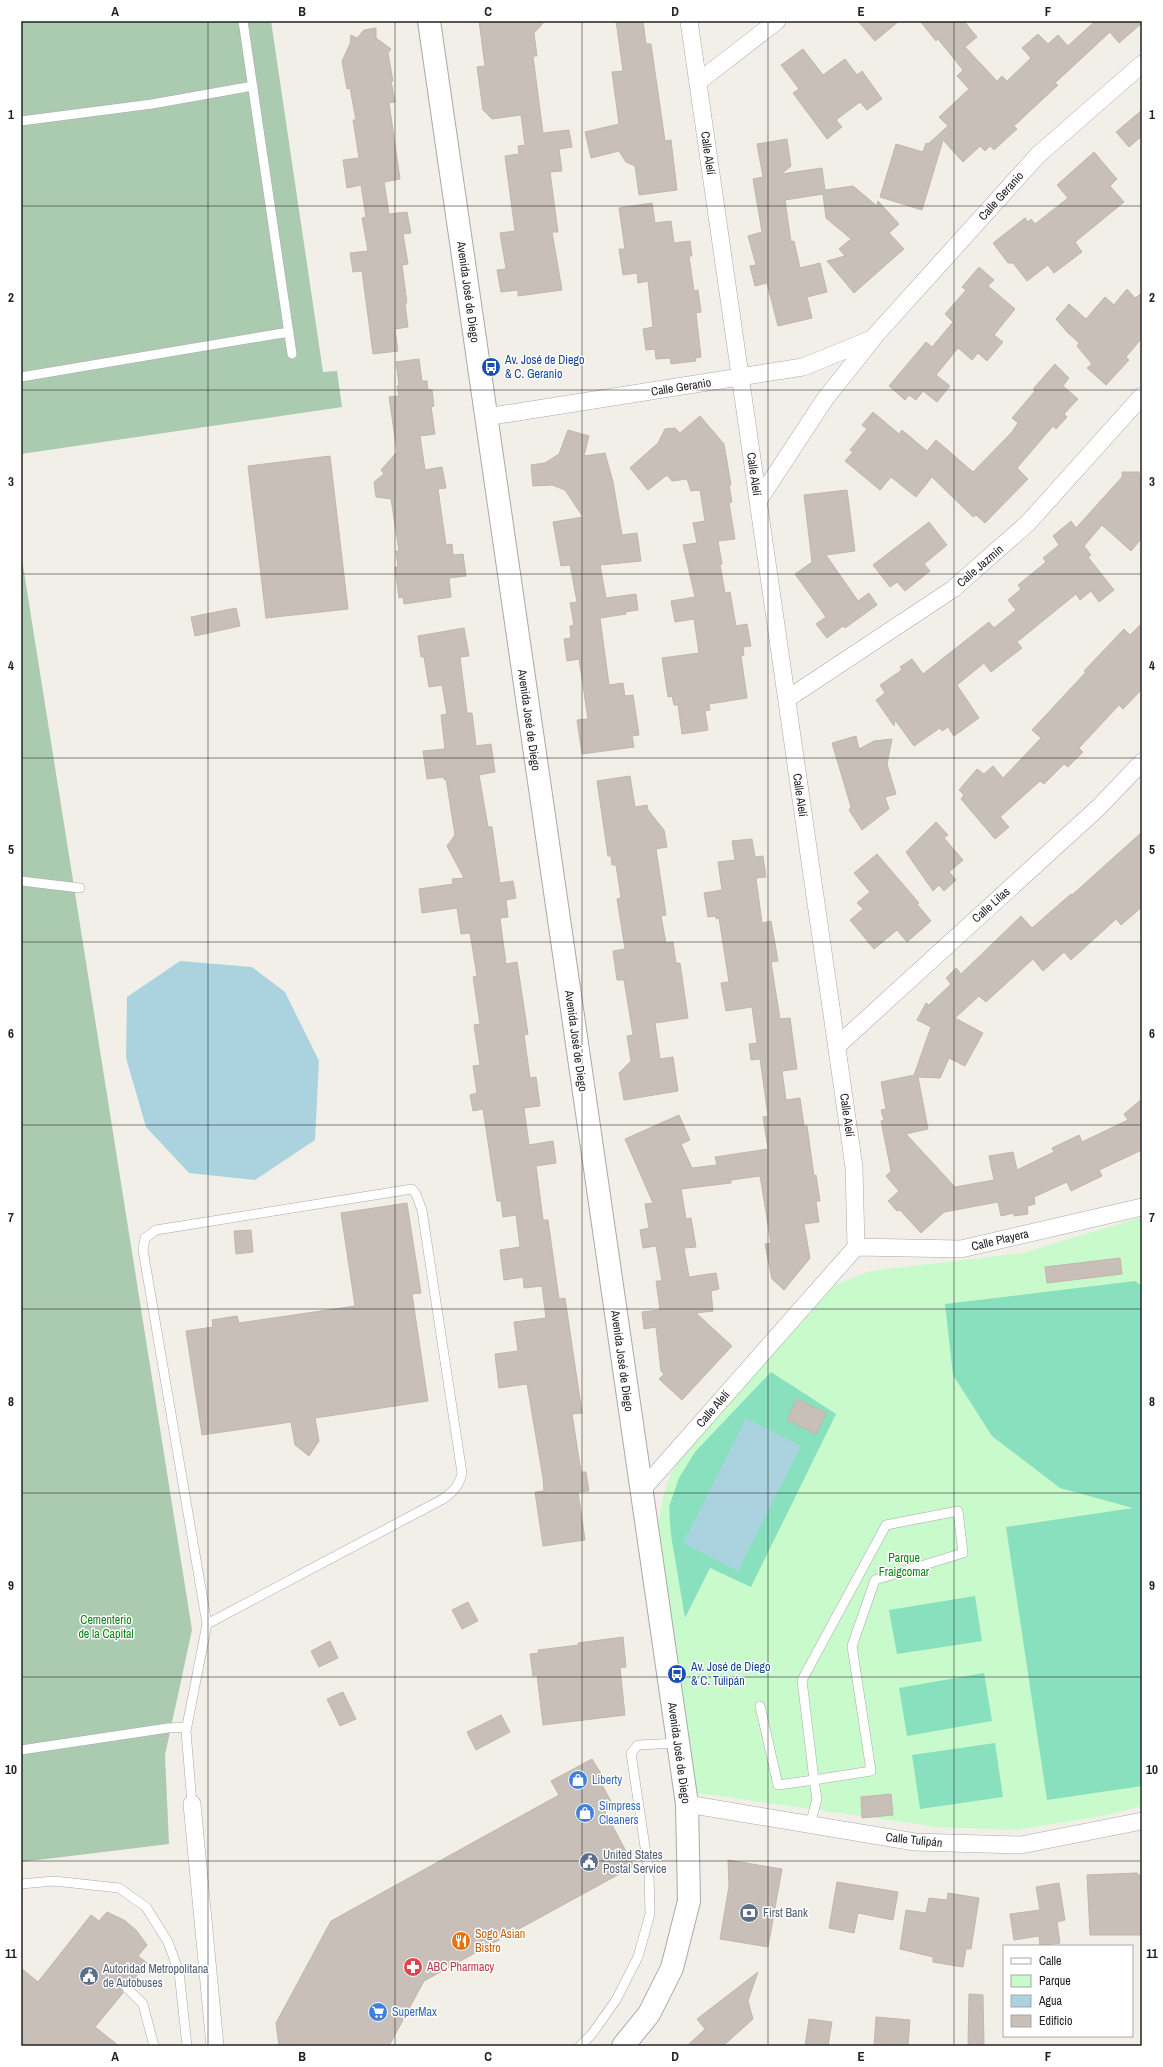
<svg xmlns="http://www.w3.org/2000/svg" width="1163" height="2067" font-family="'Archivo Narrow',sans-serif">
  <rect width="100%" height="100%" fill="#f2efe9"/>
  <path fill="#aacbaf" d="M21,21h250l52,351 14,-1 5,36 -321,47z
    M21,553l171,1077 -27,125 4,89 -148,18z"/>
  <path fill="#c8facc" d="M1142,1217v589l-39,10 -88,14 -77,-3 -241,-34 -39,-268 6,-31 7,-21 15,-22 149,-166 35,-14 153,-18z"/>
  <path fill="#88e0be" d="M1135,1281l7,5v500l-95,14 -41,-273 127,-19 -73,-20 -68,-52 -39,-61 -8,-71z
    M771,1372l65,42 -85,173 -41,-19 -25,50 -14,-83 -2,-28 10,-29 16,-26z
    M975,1596l7,45 -85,13 -8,-44z
    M984,1673l8,48 -85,15 -8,-48z
    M995,1743l8,54 -83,12 -8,-54z"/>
  <path fill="#aad3df" d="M180,961l72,6 33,25 34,69 -4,79 -60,40 -66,-7 -43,-46 -20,-69 1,-61z
    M746,1418l55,28 -63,125 -55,-28z"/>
  <path fill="#c7bfb8" stroke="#c4b6ab" d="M479,21h66l-11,12 3,23h-4l10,77 26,-3 3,17 -13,2 3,22 -12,1 8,60h-6l10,58 -44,6v-6l-17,2 -4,-22 9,-1 -6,-36 15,-2 -10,-75 14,-2 -1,-8 7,-1 -4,-30 -29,4 -9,-9 -6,-43 8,-1z
    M616,21h27l3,23h5l14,97 6,-1 6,50 -38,5 -4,-29 -9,-4 -7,-11 -28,7 -6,-26 34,-8 -7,-52 11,-1z
    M858,21h41l-24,20z
    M920,21h44l13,16 -12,10 32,34 5,-5 5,5 24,-23 -9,-10 16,-14 10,10 10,-9 10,11 27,-25h47v2l-23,20 -9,-11 -55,51 3,2 -44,41 3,3 -23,21 -4,-4 -5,5 -5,-5 -17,16 -20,-22 -21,70 -42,-13 16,-53 27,8 3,-9 2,1 20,-18 -9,-9 30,-28 -12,-13 6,-6 -25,-31 -2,2z
    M376,28v10l15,11 -3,4 5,28h-2l4,21 -6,1 11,76 -16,3 5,32 18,-2 4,21 -8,1 5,30 -6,1 5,38h-2l3,24 -13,2 3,22 -25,3 -11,-83 -9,1 -3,-19 18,-2 -6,-33 4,-1 -5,-32 -14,3 -4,-28 16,-2 -6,-38h3l-6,-32 -3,1 -5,-28 8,-17 1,-9 6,3 7,-8z
    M803,49l20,26 22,-16 12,16 5,-4 20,28 -15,11 -7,-8 -24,18 6,7 -15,12 -34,-46 6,-4 -18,-24z
    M1142,110v26l-13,11 -13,-15z
    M787,139l4,27 -10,8 41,-6 3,22 28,-4 24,20 1,-5 21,23 -10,9 15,16 -50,44 -27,-32 18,-5 -6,-7 12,-10 -25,-21 -3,-24 -38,6 6,42 3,-1 6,27 20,-5 7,29 -20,5 5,21 -34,8 -11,-43 -12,3 -5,-20 6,-1 -8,-29 14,-4 -9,-53 10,-2 -6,-33z
    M1094,152l23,27 -7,7 14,16 -49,40 7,10 -28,21 -6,-8 -21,16 -14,-18h-5l-15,-20 32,-25 3,4 3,-3 4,5 33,-26 -11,-13z
    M652,203l3,20 16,-2 3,22 16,-2 2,15h-3l5,35 4,-1 3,22 -5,1 5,44 -6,1 1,3 -25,3 -1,-6 -14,1 -1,-10 -9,1 -3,-21 10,-2 -5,-46 -10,2 -1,-10 -14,2 -4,-26h6l-6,-41z
    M979,267l15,13 -6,6 27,23 -21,26 9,7 -16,19 -9,-8 -6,7 -14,-12 -22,27 14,11 -13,16 -14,-11 -7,9 -7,-5 -4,5 -16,-14 37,-44 6,5 21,-25 -8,-8 21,-24 -4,-3z
    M1127,289l8,9 7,-5v45l-16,19 3,3 -23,25 -19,-17 5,-4 -15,-18 2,-3 -12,-11 -11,-13 13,-15 17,15 19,-22 9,8z
    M419,359l3,22h5l1,9h4l2,16 -3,1 4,27 -15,2 5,34 17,-3 4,21 -8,1 8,56 6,-1 1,11 10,-1 3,22 -17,2 2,19 -47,7 -1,-7 -4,1 -4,-31h3l-2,-16h3l-8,-52 -15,-2 -2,-15 10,-8 -3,-4 16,-18 -8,-55 10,-1 -2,-10 2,-1 -3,-23z
    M1055,364l14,14 -6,8 15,13 -14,15 3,3 -11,12 -3,-3 -36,42 11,11 -43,44 -9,-8 -3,2 -41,-40 -16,20 -25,-20 -11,13 -35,-29 8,-9 -3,-2 17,-21 -5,-4 11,-13 26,22 3,-4 25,21 9,-11 37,32 39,-40 6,-9 -6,-5 23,-27 -2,-2z
    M700,416l24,28 7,41h-2l3,17 -3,1 6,36 -17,2 4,23 -2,1 5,28 5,-1 6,34 11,-2 4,22 -8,1 1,8 -3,1 6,42 -38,6 1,6 -5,1 3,19 -26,4 -4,-29h-4l-2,-9 -4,1 -6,-39 37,-5 -5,-34 -19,3 -4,-21 24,-4 -12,-52 14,-2 -4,-20 12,-2 -5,-31 -9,1 -4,-12 -15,2 -5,-6 -19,15 -18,-22 28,-25 7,-14 10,-1 5,5z
    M568,430l21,6 -5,20 21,-3 8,29 9,53 15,-2 4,28 -41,4 6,33 30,-4 2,16 -13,2 1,2 -26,4 9,67 14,-2 2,13 8,-1 6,40 -7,1 2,11 -52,7 -5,-34 11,-1 -9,-60 -12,2 -3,-22 7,-1 -1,-12 4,-1 -4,-22 7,-1 -7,-37 -9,1 -8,-44 30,-5 -18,-27 -13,-5 -19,1 -2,-21 14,-2 14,-9z
    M330,456l18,153 -82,9 -18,-152z
    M1122,472h17l3,31v35l-11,13 -29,-26 -18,21 7,9 -3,2 26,33 -15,12 -8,-11 -11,9 -4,-6 -59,48 5,6 -31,24 -7,-9 -27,22 22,33 -25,18 -6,-9 -6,4 -2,-3 -26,18 -19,-26 -1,6 -18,-26 9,-7 -5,-8 22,-15 -2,-3 12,-8 11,15 66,-52 5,6 22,-18 -8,-10 13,-11 -3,-4 28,-23 -3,-4 16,-13 -6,-9 18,-15 5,7 46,-51z
    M847,490l8,61 -29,4 32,46 11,-8 8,12 -32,23 -2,-2 -16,12 -11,-14 10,-7 -31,-43 17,-12 -8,-67z
    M929,522l18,23 -23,19 6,7 -25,20 -8,-9 -7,5 -17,-22z
    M236,608l4,18 -45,10 -4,-19z
    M1142,623v66l-19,20 -4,-4 -40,43 4,4 -15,15 -4,-3 -20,20 -4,-3 -40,36 9,10 -14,12 -34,-40 3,-4 -5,-5 18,-21 7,5 9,-8 10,12 38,-40 -9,-8 54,-58 -2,-1 40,-42 6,6z
    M464,628l5,28 -9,1 7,56h5l4,33 15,-2 4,28 -16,3 9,52h4l8,56 13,-2 3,17 -10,2 2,17 -8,1 6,46 11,-2 11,72 -4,1 6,43 6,-1 4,29 -16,2 5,37 24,-4 3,22 -20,3 7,54h5l11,79 6,-1 17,115 -10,1 9,58h5l3,19 -11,1 7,48 -42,6 -8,-54 9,-1 -1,-13 -16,-94 -28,4 -4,-34 23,-3 -4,-29 32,-4 -4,-32 -18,2 -1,-11 -19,3 -4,-30 20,-3 -4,-32 -13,2 -2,-16h-4l-14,-92 -10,2 -3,-16 7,-2 -4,-27 7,-1 -6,-40 6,-1 -7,-47 4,-1 -7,-43 -9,1 -4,-26 -35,5 -3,-24 34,-5 -1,-5 12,-1 -17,-32 8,-11 -9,-56 -2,1v-3l-17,2 -4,-28 22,-2 -4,-34 6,-1 -5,-29 -13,2 -5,-30h-3l-3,-21z
    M856,736l3,13 15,-8 18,-2 -5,25 9,30 -11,3 4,12 -27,21 -13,-20 2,-3 -19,-64z
    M630,776l5,31 12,-2 1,5 16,20 3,17 -11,2 10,66 -5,1 5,27 7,-1 3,21h4l8,55 -33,5 5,36 13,-2 5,34 -54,9 -5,-27 12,-12 -4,-25 6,-1 -9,-55h-7l-4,-29 12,-2 -8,-50 4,-1 -5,-33h-4l-1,-9h-3l-11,-75z
    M936,822l12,13 -4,3 19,22 -14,12 7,8 -12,11 -5,-6 -6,6 -27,-39z
    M1142,832v75l-21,18 -5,-6 -45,41 -7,-8 -21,19 -10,-12 -47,43 -7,-6 -24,22 28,15 -18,33 -16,-8 -9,20 -22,-1 10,52 -22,5 49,53 39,-7 -5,-24 24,-4 4,18 37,-18 -2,-4 27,-13 3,7 46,-22 -4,-6 18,-15v51l-43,20 3,6 -31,15 -4,-9 -33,15 1,7 -8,2 1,8 -14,2v-3l-13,3 -3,-14 -54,10 -23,21 -21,-23 -3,1 -9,-10 11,-10 -13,-15 5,-5 -10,-50 3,-1 -3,-10 5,-1 -5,-27 33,-7 17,-48 -14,-7 9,-17 3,2 22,-21 -5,-6 10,-10 5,6 60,-58 11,12 39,-34 1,1z
    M752,839l3,18 8,-1 3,21 -10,1 6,45 9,-2 7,40 -7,1 9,57 10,-1 7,51 -15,2 4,29 14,-2 4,28h3l7,50 2,-1 4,26h-4l3,21 -15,2 6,34 -26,32 -12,-11 -7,-35 6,-1 -11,-67 -29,4v3l-50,6 5,30 5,-1 5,29 -12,1 5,29 27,-4 3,16 -8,2 2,20 -17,2 36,33 -50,54 -23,-21 5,-5 -3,-3 -5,-44 -12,2 -2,-17 18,-2 -4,-29h6l-6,-35 -13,2 -3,-18 9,-2 -4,-24 8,-1 -28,-64 54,-24 11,25 -9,4 11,24 25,-3 -2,-8 53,-8 -5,-32 5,-1 -8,-57 -9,1 -2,-16 8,-1 -5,-36 -26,4 -5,-28 8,-1 -10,-64 -3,1v-3l-8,1 -4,-24 18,-3 -4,-28 17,-2 -3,-19z
    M877,854l42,49 -2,1 14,17 -24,21 -10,-12 -23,19 -24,-29 13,-11 -6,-6 13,-11 -16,-19z
    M407,1203l14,90 -9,1 16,107 -113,17 4,23 -10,15 -14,-11 -4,-23 -89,13 -16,-104 27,-4 -1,-7 25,-4 2,7 116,-17 -14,-93z
    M251,1230l2,22 -17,2 -2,-23z
    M1120,1258l2,16 -75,9 -2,-16z
    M797,1399l29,14 -10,21 -29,-14z
    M468,1602l10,19 -16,8 -10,-19z
    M623,1637l3,30 -6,1 5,47 -82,10 -6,-50 -4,1 -3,-22 9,-1 -1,-3 41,-5 -1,-2z
    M330,1641l8,17 -19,9 -8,-16z
    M343,1692l13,27 -16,7 -13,-27z
    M501,1715l9,17 -34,18 -9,-18z
    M592,1759l11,18 -4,2 15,28 -9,5 29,54 -210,115 -35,65h-110l-3,-23 55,-102 228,-126 -8,-14z
    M891,1794l2,21 -31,3 -1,-21z
    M728,1860l54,9 -14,78 -48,-8 9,-53z
    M1137,1873l5,4v58h-52l-3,-60z
    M837,1882l61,10 -5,28 -35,-7 -4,20 -25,-5z
    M1059,1883l6,37 -8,2 3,21 -20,3 -1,-10 -25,4 -4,-26 30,-4 -4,-23z
    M948,1893l31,5 -8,51h-5l-3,18 -30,-5v-5l-33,-8 6,-39 20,3 3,-15 18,2z
    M107,1912l17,8 12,10 11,15 -9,11 9,7 -16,20 -5,-1 -3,2 -2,5 2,4 -28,34 24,19h-98v-78l17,14 53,-67 8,6z
    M758,1972l-10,29 5,18 -30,27h-36l18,-17 -8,-10z
    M969,1994l14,1 1,51h-16z
    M876,2017l34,3 -2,26h-34z
    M809,2019l23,3 -4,24h-23z"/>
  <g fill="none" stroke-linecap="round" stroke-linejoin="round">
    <g stroke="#a9a9a9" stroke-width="10">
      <path id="service" d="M243,21l49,333
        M21,121l131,-17 101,-18
        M21,377l268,-45
        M21,881l59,7
        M760,1706l18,79 36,-5 -12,-100 84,-155 72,-14 5,42 -88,27 -23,66 19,125 -57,9 3,19 -7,26
        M21,1750l147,-22 19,-1
        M192,1804l-6,-73 21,-107 -64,-374 2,-12 11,-8 256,-41 4,5 6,16 40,263c-3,13 -8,18 -19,26l-236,125
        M21,1884l33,-3 65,7 27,19 22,35 11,30 8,74
        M127,1988l16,16 11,42
        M580,2046l12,-12 24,-34 22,-43 12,-43 -1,-40 -18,-121 7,-8 40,-2"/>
    </g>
    <g stroke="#a9a9a9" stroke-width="18">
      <path id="minor" d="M698,82l79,-61
        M486,417l317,-50 69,-28 166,-184 104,-91
        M758,501l67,-102 47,-59
        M787,699l166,-110 75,-66 114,-127
        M837,1046l262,-239 43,-45
        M856,1247l105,2 181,-42
        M641,1491l215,-244 -2,-80 -165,-1146
        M192,1804l23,242
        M687,1804l228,38 106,3 121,-24"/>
    </g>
    <g stroke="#a9a9a9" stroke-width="24">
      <path id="tertiary" d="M429,21l258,1783 2,97 -17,67 -23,46 -26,32"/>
    </g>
    <use href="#service" stroke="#fff" stroke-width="9"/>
    <use href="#minor" stroke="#fff" stroke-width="17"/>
    <use href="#tertiary" stroke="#fff" stroke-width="22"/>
  </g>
  <path fill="none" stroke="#222" stroke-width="1" stroke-opacity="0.55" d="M208,21v2025M395,21v2025M582,21v2025M768,21v2025M954,21v2025M21,206h1121M21,390h1121M21,574h1121M21,758h1121M21,942h1121M21,1125h1121M21,1309h1121M21,1493h1121M21,1677h1121M21,1861h1121"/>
  <defs>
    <g id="bus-disc" transform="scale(1)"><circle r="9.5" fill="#1a4fb4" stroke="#fff"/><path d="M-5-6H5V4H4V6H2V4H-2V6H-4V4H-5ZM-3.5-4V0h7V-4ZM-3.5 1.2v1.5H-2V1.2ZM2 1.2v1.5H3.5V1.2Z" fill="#fff"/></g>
    <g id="shop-disc" transform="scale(1)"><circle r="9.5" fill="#3f7fe0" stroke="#fff"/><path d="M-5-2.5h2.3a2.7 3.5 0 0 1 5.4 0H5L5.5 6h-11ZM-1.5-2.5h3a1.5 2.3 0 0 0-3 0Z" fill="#fff"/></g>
    <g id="civic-disc" transform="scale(1)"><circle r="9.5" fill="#5c6f8a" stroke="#fff"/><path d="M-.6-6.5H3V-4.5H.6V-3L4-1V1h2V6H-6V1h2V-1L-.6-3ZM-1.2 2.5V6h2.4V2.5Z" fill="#fff"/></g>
    <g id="bank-disc" transform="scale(1)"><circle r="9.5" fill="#5c6f8a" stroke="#fff"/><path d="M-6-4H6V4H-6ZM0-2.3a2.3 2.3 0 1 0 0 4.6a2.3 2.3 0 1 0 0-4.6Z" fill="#fff"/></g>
    <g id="restaurant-disc" transform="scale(1)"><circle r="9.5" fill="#e8710a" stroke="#fff"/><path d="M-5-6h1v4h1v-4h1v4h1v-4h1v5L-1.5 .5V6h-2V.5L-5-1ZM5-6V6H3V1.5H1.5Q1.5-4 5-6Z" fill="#fff"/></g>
    <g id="pharmacy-disc" transform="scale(1)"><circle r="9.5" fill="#e0444e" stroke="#fff"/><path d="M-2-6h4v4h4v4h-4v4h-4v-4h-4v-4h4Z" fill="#fff"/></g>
    <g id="supermarket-disc" transform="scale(1)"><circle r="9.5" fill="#3f7fe0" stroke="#fff"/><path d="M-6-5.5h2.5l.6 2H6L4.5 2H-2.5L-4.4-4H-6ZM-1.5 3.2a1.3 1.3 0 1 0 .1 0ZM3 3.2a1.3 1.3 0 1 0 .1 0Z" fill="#fff"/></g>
  </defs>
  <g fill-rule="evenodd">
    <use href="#bus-disc" x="491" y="367"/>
    <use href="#bus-disc" x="677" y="1674"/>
    <use href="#shop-disc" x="578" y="1780"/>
    <use href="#shop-disc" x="585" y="1813"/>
    <use href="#civic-disc" x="589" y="1862"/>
    <use href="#bank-disc" x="749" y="1913"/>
    <use href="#restaurant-disc" x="461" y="1941"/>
    <use href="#pharmacy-disc" x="413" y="1967"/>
    <use href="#civic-disc" x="89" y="1976"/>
    <use href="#supermarket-disc" x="378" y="2012"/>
  </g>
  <g text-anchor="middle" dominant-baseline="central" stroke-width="3" stroke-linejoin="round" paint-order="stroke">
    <g font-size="12" fill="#222" stroke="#fff">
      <text transform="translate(708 153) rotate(82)">Calle Alelí</text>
      <text transform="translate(1001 196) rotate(-48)">Calle Geranio</text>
      <text transform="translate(468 292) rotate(82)">Avenida José de Diego</text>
      <text transform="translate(681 387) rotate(-9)">Calle Geranio</text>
      <text transform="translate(754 474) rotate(82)">Calle Alelí</text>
      <text transform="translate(980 566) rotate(-41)">Calle Jazmín</text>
      <text transform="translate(529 720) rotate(82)">Avenida José de Diego</text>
      <text transform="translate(800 795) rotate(82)">Calle Alelí</text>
      <text transform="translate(991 905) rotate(-42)">Calle Lilas</text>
      <text transform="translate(576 1041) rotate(82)">Avenida José de Diego</text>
      <text transform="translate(847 1115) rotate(82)">Calle Alelí</text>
      <text transform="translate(1000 1240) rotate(-13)">Calle Playera</text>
      <text transform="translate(622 1361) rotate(82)">Avenida José de Diego</text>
      <text transform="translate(713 1409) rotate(-49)">Calle Alelí</text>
      <text transform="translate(679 1753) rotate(82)">Avenida José de Diego</text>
      <text transform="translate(914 1840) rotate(6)">Calle Tulipán</text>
    </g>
    <g font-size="12" fill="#164399" stroke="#fff" text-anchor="start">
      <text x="505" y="360">Av. José de Diego<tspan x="505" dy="14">&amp; C. Geranio</tspan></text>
      <text x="691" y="1667">Av. José de Diego<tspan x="691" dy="14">&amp; C. Tulipán</tspan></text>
    </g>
    <g font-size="12" fill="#0c8416" stroke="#fff">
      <text x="904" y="1558">Parque<tspan x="904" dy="14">Fraigcomar</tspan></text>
      <text x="106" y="1620">Cementerio<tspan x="106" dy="14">de la Capital</tspan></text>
    </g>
    <g font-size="12" fill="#366cbe" stroke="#fff" text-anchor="start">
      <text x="592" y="1780">Liberty</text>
      <text x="599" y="1806">Simpress<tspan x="599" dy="14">Cleaners</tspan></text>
      <text x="392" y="2012">SuperMax</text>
    </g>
    <g font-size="12" fill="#4e5e75" stroke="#fff" text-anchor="start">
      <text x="603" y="1855">United States<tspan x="603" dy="14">Postal Service</tspan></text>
      <text x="763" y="1913">First Bank</text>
      <text x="103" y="1969">Autoridad Metropolitana<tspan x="103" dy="14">de Autobuses</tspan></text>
    </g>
    <g font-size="12" fill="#c56008" stroke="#fff" text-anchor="start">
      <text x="475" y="1934">Sogo Asian<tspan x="475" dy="14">Bistro</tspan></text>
    </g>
    <g font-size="12" fill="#be3a42" stroke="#fff" text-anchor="start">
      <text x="427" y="1967">ABC Pharmacy</text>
    </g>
  </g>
  <rect width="1163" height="2067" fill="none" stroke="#ffffff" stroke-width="44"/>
  <rect x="1003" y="1945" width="130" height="92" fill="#ffffff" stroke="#a7a7a7"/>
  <rect x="1011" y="1958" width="20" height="6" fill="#ffffff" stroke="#a7a7a7"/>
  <text x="1039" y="1965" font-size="12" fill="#222222">Calle</text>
  <rect x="1011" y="1975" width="20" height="12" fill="#c8facc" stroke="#a7a7a7"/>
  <text x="1039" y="1985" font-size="12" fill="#222222">Parque</text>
  <rect x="1011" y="1995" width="20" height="12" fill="#aad3df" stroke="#a7a7a7"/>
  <text x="1039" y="2005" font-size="12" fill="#222222">Agua</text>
  <rect x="1011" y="2015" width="20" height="12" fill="#c7bfb8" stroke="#a7a7a7"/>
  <text x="1039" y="2025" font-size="12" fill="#222222">Edificio</text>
  <rect x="22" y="22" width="1119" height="2023" fill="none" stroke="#222" stroke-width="1.5"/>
  <g font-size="13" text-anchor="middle" font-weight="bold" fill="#222">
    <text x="115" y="16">A</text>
    <text x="302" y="16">B</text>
    <text x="488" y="16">C</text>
    <text x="675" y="16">D</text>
    <text x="861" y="16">E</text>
    <text x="1048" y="16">F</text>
    <text x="11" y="119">1</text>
    <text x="1152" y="119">1</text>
    <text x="11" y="302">2</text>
    <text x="1152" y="302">2</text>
    <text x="11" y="486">3</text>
    <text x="1152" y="486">3</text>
    <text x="11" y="670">4</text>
    <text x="1152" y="670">4</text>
    <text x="11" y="854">5</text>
    <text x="1152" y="854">5</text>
    <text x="11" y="1038">6</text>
    <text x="1152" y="1038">6</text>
    <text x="11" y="1222">7</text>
    <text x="1152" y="1222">7</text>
    <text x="11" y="1406">8</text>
    <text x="1152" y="1406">8</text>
    <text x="11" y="1590">9</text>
    <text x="1152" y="1590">9</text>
    <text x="11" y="1774">10</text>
    <text x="1152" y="1774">10</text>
    <text x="11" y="1958">11</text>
    <text x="1152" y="1958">11</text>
    <text x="115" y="2061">A</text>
    <text x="302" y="2061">B</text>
    <text x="488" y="2061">C</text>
    <text x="675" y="2061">D</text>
    <text x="861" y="2061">E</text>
    <text x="1048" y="2061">F</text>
  </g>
</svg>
